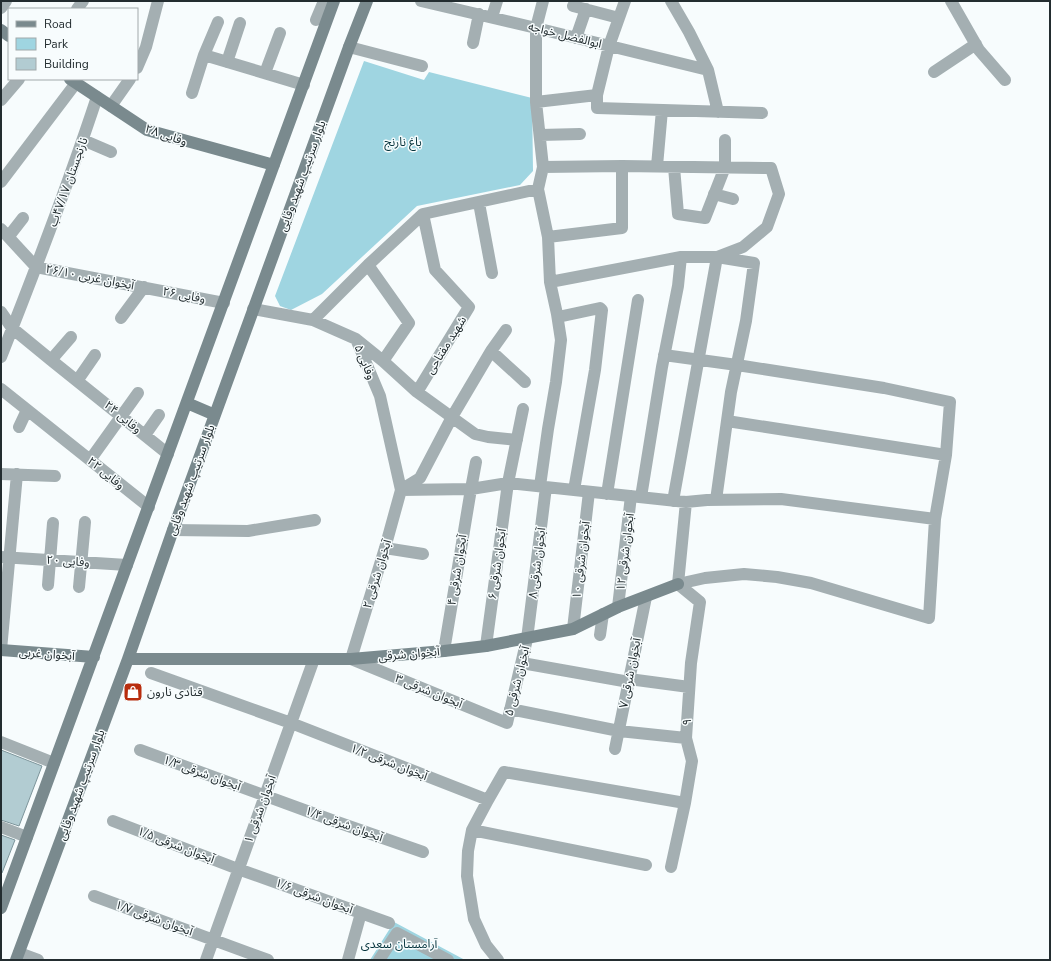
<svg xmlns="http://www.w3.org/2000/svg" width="1051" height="961" font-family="'Nunito Sans','Noto Sans Arabic',sans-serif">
  <rect width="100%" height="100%" fill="#f7fcfd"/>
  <path fill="#9fd5e1" d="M364,61l60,19 5,-8 103,26 1,73 -13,14 -103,21 -95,88 -31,16 -11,-4 -5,-10z
    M394,922l71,38h-95z"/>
  <path fill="#b2ccd2" stroke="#7d959b" d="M1,750l41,16 -23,60 -18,-6z
    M1,835l14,5 -13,33h-1z"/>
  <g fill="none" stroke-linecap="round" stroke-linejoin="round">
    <path stroke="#a4afb2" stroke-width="12" d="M421,1l115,27 172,42
      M625,1l-16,45 -12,49v13l165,5
      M671,1l18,31 19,38 10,42
      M951,1l28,49 26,30
      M573,6l46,12
      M1,8l5,-7
      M77,9l6,-8
      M492,17l5,-16
      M316,20l8,-19
      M576,38l10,-29
      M473,43l6,-29
      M349,47l73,19
      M204,55l100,30
      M227,62l13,-39
      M137,68l9,-21 12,-46
      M934,72l42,-28
      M265,73l15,-40
      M192,93l12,-38 14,-33
      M1,100l18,-21
      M536,102l61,-7
      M111,106l19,-27
      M540,135l40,-1
      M83,140l28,12
      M657,166l5,-56
      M543,167l79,-1 149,2 8,26 -12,33 -24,20 -26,10 -44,244
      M674,167l4,47 27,4 20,-51v-27
      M1,182l75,-99
      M714,194l19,5
      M479,203l13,70
      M1,229l35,38
      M9,236l14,-18
      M548,237l74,-9v-62
      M368,265l41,58 -26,38
      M36,267l188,36
      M550,282l131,-25h36l37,6 -8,58 -15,71 -15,108
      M253,309l60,11 43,19 24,57 21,94 -16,58 -34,111 156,64 20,-84 19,-152
      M1,312l11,16 39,32 117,94
      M558,317l42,-9 2,2 -7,60 -21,120
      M121,318l23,-31
      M313,320l55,-55 55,-51 115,-25
      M357,340l26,21 34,31 58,42 13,3 29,3
      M491,351l34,31
      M664,355l73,10 147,23 66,14 -4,53 -11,64 -6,99 -118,-35 -34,-6 -33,-3 -39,4 -27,6
      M1,357c34,-86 67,-172 96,-260
      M51,360l20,-23
      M77,381l18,-26
      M1,389l148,118
      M417,392l52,-85 -34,-37 -12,-56
      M727,421l219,34
      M19,427l8,-17
      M145,435l14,-20
      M90,460l48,-67
      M1,474l54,2
      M540,486l8,-57 8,-47 5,-42 -4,-26 -7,-32 -2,-45 -10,-48 5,-22 -7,-65v-74l7,-27
      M402,489l18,-11 32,-61 39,-66 15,-21
      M401,490l70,-1 37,-6 178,19 21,-2 74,-1 154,20
      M607,494l31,-194
      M641,497l21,-130 16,-81 3,-29
      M173,530l75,1 67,-11
      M385,548l38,6
      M1,557l126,8
      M678,584l8,-82
      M48,585l5,-62
      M79,587l6,-65
      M618,607l13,-111
      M573,629l16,-137
      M600,635l3,-21
      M486,646l22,-163 15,-74
      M1,650l16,-176
      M444,651l27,-162 5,-27
      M522,663l107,19
      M151,673l140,50 197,77
      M629,679l60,8
      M510,709l109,22 67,7
      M1,742l53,21
      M615,749l31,-152
      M140,750l197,72 86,30
      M113,821l125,48 151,54
      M1,827l26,10
      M472,830l174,35
      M671,867l14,-64 7,-42 -6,-23 5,-75 9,-61 -22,-18
      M94,896l174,64
      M19,953l19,7
      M206,960l108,-301
      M348,960l13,-47
      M379,960l18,-27 51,27
      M498,960l-12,-15 -12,-26 -7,-43 1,-25 4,-21 16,-30 16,-28 181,31"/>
    <path stroke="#7a8a8e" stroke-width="12" d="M1,30l8,6
      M70,79l77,51 127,35
      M187,403l28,12
      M1,650l93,7
      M128,659h223l93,-8 42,-5 87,-17 45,-22 60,-23
      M1,908l333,-907
      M16,960l112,-301 45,-129 176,-483 18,-46"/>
  </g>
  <defs>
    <g id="shop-square" transform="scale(1)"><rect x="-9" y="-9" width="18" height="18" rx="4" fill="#b82d0e" stroke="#f7fcfd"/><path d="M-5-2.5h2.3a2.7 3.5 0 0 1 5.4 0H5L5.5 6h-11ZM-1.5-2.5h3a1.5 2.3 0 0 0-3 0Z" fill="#fff"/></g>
  </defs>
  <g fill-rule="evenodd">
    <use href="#shop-square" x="133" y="692"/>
  </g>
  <g text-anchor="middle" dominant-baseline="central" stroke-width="3" stroke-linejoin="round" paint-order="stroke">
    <g font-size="12" fill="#232d30" stroke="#f7fcfd">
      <text transform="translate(565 35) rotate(14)">ابوالفضل خواجه</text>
      <text transform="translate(166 135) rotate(19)">وفایی ۲۸</text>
      <text transform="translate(302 176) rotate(-70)">بلوار سرتیپ شهید وفایی</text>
      <text transform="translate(68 182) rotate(-70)">نارنجستان ۴۷/۱۷ب</text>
      <text transform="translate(90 277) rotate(11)">آبخوان غربی ۲۶/۱۰</text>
      <text transform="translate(184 295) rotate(11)">وفایی ۲۶</text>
      <text transform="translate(446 345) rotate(-58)">شهید مفتاحی</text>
      <text transform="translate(365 362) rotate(67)">وفایی ۵</text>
      <text transform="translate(123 417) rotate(39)">وفایی ۲۴</text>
      <text transform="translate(106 473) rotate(39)">وفایی ۲۲</text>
      <text transform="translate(191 480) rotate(-70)">بلوار سرتیپ شهید وفایی</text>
      <text transform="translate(625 552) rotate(-83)">آبخوان شرقی ۱۲</text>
      <text transform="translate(581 560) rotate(-83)">آبخوان شرقی ۱۰</text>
      <text transform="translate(68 561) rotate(4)">وفایی ۲۰</text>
      <text transform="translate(537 563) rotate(-83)">آبخوان شرقی ۸</text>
      <text transform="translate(497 564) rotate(-82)">آبخوان شرقی ۶</text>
      <text transform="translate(457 570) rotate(-81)">آبخوان شرقی ۴</text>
      <text transform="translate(377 574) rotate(-73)">آبخوان شرقی ۲</text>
      <text transform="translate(47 654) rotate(4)">آبخوان غربی</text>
      <text transform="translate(409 654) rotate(-5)">آبخوان شرقی</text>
      <text transform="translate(630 673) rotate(-79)">آبخوان شرقی ۷</text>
      <text transform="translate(517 681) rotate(-76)">آبخوان شرقی ۵</text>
      <text transform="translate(429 691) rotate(22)">آبخوان شرقی ۳</text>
      <text transform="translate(687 722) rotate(-87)">۹</text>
      <text transform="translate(389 762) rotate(21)">آبخوان شرقی ۱/۲</text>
      <text transform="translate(202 773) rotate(20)">آبخوان شرقی ۱/۳</text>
      <text transform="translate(81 785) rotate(-70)">بلوار سرتیپ شهید وفایی</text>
      <text transform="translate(260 809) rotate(-70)">آبخوان شرقی ۱</text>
      <text transform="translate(344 824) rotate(20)">آبخوان شرقی ۱/۴</text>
      <text transform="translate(176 845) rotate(21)">آبخوان شرقی ۱/۵</text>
      <text transform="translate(314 896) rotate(20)">آبخوان شرقی ۱/۶</text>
      <text transform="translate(154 918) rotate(20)">آبخوان شرقی ۱/۷</text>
    </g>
    <g font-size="12" fill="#04333c" stroke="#f7fcfd">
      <text x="403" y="142">باغ نارنج</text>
      <text x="399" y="944">آرامستان سعدی</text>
    </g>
    <g font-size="12" fill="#232d30" stroke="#f7fcfd" text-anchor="start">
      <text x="147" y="692">قنادی نارون</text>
    </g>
  </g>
  <rect width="1051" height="961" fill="none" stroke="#232d30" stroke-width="4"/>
  <rect x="8" y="8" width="130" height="72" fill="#f7fcfd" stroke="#a2a9ab"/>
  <rect x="16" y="21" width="20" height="6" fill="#7a8a8e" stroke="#a2a9ab"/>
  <text x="44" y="28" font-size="12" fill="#232d30">Road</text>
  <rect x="16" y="38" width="20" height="12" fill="#9fd5e1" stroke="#a2a9ab"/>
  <text x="44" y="48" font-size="12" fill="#232d30">Park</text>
  <rect x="16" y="58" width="20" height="12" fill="#b2ccd2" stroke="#a2a9ab"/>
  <text x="44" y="68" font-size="12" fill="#232d30">Building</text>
</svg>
